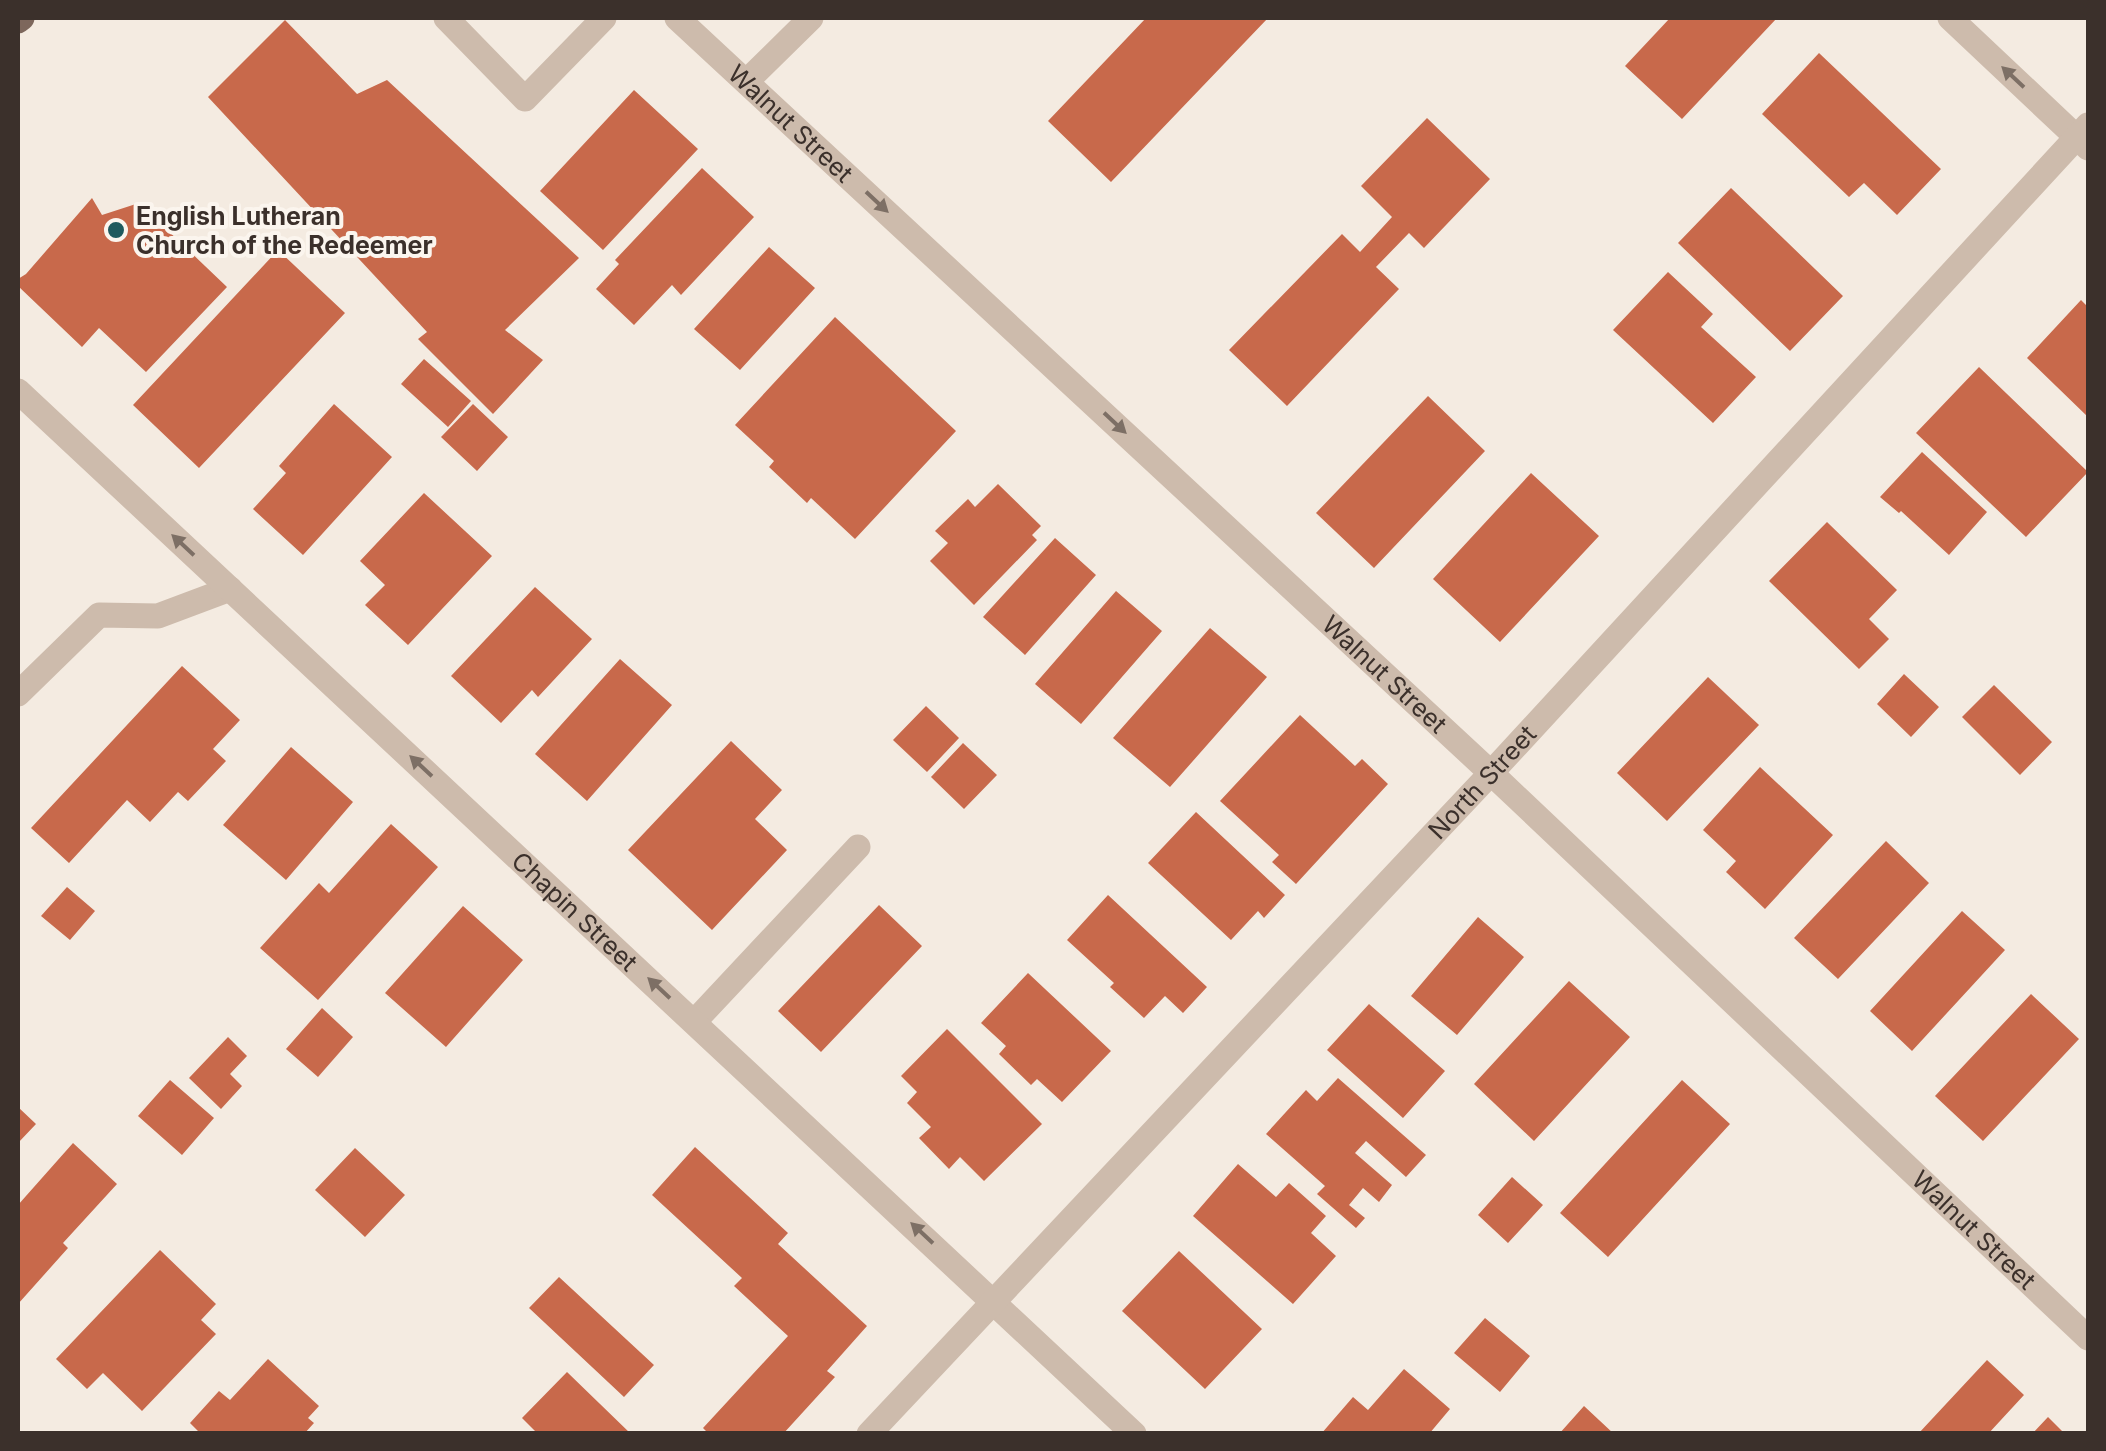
<svg xmlns="http://www.w3.org/2000/svg" width="2106" height="1451" font-family="Inter,sans-serif">
  <rect width="100%" height="100%" fill="#f4ebe1"/>
  <path fill="#c8694b" d="M1146,18h122l-157,164 -63,-61z
    M1670,18h107l-95,101 -57,-53z
    M285,20l72,74 30,-14 192,178 -74,72 38,30 -50,54 -75,-75 9,-7 -219,-235z
    M1819,53l122,116 -44,46 -33,-32 -15,14 -87,-83z
    M634,90l64,59 -95,101 -63,-59z
    M1427,118l63,61 -66,69 -15,-15 -33,34 23,22 -112,117 -58,-56 113,-116 18,18 32,-35 -31,-31z
    M702,168l52,49 -73,78 -9,-10 -38,40 -38,-36 23,-25 -4,-4z
    M1731,188l112,108 -53,55 -112,-108z
    M92,198l10,17 37,-12 88,84 -81,85 -47,-44 -17,19 -64,-61v-7l8,-5z
    M769,247l46,41 -75,82 -46,-41z
    M278,250l67,63 -146,155 -66,-63z
    M1668,272l45,42 -12,13 55,50 -43,46 -100,-93z
    M2081,300l7,7v110l-61,-59z
    M835,317l121,114 -101,108 -44,-41 -4,5 -38,-36 5,-6 -39,-36z
    M424,359l47,42 -23,26 -47,-43z
    M1979,367l109,105 -62,65 -110,-104z
    M1428,396l57,55 -111,117 -58,-55z
    M334,404l58,53 -89,98 -50,-46 33,-36 -7,-7z
    M473,404l35,33 -31,34 -36,-34z
    M1922,452l65,60 -38,43 -48,-44 -2,2 -19,-16z
    M1531,473l68,63 -99,106 -67,-63z
    M998,484l43,42 -9,9 5,5 -63,65 -44,-44 18,-18 -13,-12 33,-32 7,8z
    M424,493l68,63 -84,89 -43,-40 20,-20 -25,-24z
    M1827,522l70,68 -28,29 20,20 -30,30 -90,-88z
    M1055,538l41,37 -71,80 -42,-38z
    M535,587l57,52 -54,58 -6,-7 -31,33 -50,-47z
    M1116,591l46,40 -81,93 -46,-40z
    M1210,628l57,49 -97,110 -57,-49z
    M620,659l52,46 -85,96 -52,-47z
    M182,666l58,54 -27,29 13,12 -38,40 -10,-9 -28,30 -23,-22 -58,63 -38,-35z
    M1904,674l35,33 -28,30 -34,-33z
    M1708,677l51,48 -92,96 -50,-48z
    M1994,685l58,57 -32,33 -58,-58z
    M926,706l33,32 -32,34 -34,-32z
    M1300,715l55,51 7,-7 26,25 -92,100 -24,-22 7,-7 -59,-54z
    M731,741l51,49 -27,29 32,31 -75,80 -84,-80z
    M963,743l34,32 -33,34 -33,-32z
    M291,747l62,55 -67,78 -63,-55z
    M1760,767l73,68 -68,74 -39,-37 10,-11 -33,-31z
    M1196,812l89,83 -21,23 -6,-7 -27,29 -83,-77z
    M391,824l47,43 -120,133 -58,-52 59,-65 10,10z
    M1886,841l43,42 -91,96 -44,-41z
    M67,887l28,24 -25,29 -29,-24z
    M1108,895l99,92 -24,26 -18,-17 -21,22 -34,-31 4,-4 -47,-43z
    M879,905l43,41 -101,106 -43,-41z
    M463,906l60,54 -77,87 -61,-54z
    M1962,911l43,39 -93,101 -42,-40z
    M1478,917l46,40 -67,78 -46,-39z
    M1028,973l83,78 -49,51 -25,-23 -6,6 -32,-31 7,-8 -25,-23z
    M1569,981l61,56 -96,104 -60,-57z
    M2031,994l48,45 -96,102 -48,-45z
    M1369,1004l76,67 -42,47 -76,-68z
    M322,1008l31,29 -35,40 -32,-28z
    M947,1029l95,95 -58,57 -24,-24 -11,12 -30,-31 12,-11 -24,-24 10,-11 -16,-16z
    M228,1037l19,19 -17,18 12,12 -21,23 -32,-31z
    M1338,1078l88,77 -20,22 -40,-36 -11,12 37,32 -13,17 -16,-14 -14,17 16,13 -9,10 -39,-34 8,-8 -59,-52 40,-44 11,11z
    M170,1080l44,38 -32,37 -44,-39z
    M1682,1080l48,44 -122,133 -48,-44z
    M18,1107l18,17 -18,19z
    M73,1143l44,41 -54,59 5,5 -50,56v-99z
    M695,1147l93,86 -10,11 89,82 -40,45 8,6 -52,57h-74l-6,-6 85,-92 -54,-50 8,-8 -90,-83z
    M355,1148l50,47 -40,42 -50,-47z
    M1238,1164l38,33 13,-14 37,33 -15,17 25,23 -43,48 -100,-88z
    M1512,1177l31,28 -35,38 -30,-28z
    M160,1250l56,54 -15,16 15,14 -74,77 -39,-38 -16,16 -31,-30z
    M1179,1251l83,78 -57,60 -83,-78z
    M559,1277l95,88 -30,32 -95,-89z
    M1485,1318l45,38 -30,36 -46,-39z
    M268,1359l51,47 -11,12 6,5 -10,11h-103l-11,-11 29,-32 11,9z
    M1987,1360l37,35 -36,39h-70z
    M1404,1369l46,40 -21,25h-108l32,-37 15,13z
    M567,1372l64,62h-93l-16,-16z
    M1584,1406l30,28h-55z
    M2048,1417l17,17h-33z"/>
  <g fill="none" stroke-linecap="round" stroke-linejoin="round">
    <path stroke="#cdbbac" stroke-width="25" d="M446,18l79,81 79,-81
      M747,81l64,-63
      M18,694l81,-79 59,1 72,-27
      M695,1021l163,-174"/>
    <g stroke="#cdbbac" stroke-width="25">
      <path id="s1" d="M677,18l814,755 597,565"/>
      <path d="M1950,18l138,130"/>
      <path id="s2" d="M18,391l1116,1043"/>
      <path id="s3" d="M869,1434l622,-661 597,-648"/>
    </g>
    <path stroke="#7d675c" stroke-width="25" d="M18,21l4,-3"/>
  </g>
  <defs><path id="oneway-solid" d="M-6-.8H1V-3.2L6.5 0L1 3.2V.8H-6Z" transform="scale(2.5)"/></defs>
  <g fill="#7d6f65">
    <use href="#oneway-solid" transform="translate(2013 77) rotate(-137)"/>
    <use href="#oneway-solid" transform="translate(877 202) rotate(43)"/>
    <use href="#oneway-solid" transform="translate(1115 423) rotate(43)"/>
    <use href="#oneway-solid" transform="translate(183 545) rotate(-137)"/>
    <use href="#oneway-solid" transform="translate(421 766) rotate(-137)"/>
    <use href="#oneway-solid" transform="translate(659 988) rotate(-137)"/>
    <use href="#oneway-solid" transform="translate(922 1233) rotate(-137)"/>
  </g>
  <circle fill="#1f5a5e" stroke="#fbf5ee" stroke-width="4" cx="116" cy="230" r="10"/>
  <g text-anchor="middle" dominant-baseline="central" stroke-width="8" stroke-linejoin="round" paint-order="stroke">
    <g font-size="25" fill="#3b302b" stroke="#fbf5ee">
      <text stroke="none"><textPath href="#s1" startOffset="155">Walnut Street</textPath></text>
      <text stroke="none"><textPath href="#s1" startOffset="965">Walnut Street</textPath></text>
      <text stroke="none"><textPath href="#s3" startOffset="895">North Street</textPath></text>
      <text stroke="none"><textPath href="#s2" startOffset="762">Chapin Street</textPath></text>
      <text stroke="none"><textPath href="#s1" startOffset="1775">Walnut Street</textPath></text>
    </g>
    <g font-size="25" font-weight="bold" fill="#3b302b" stroke="#fbf5ee" text-anchor="start">
      <text x="136" y="216">English Lutheran<tspan x="136" dy="29">Church of the Redeemer</tspan></text>
    </g>
  </g>
  <rect width="2106" height="1451" fill="none" stroke="#3b302b" stroke-width="40"/>
</svg>
